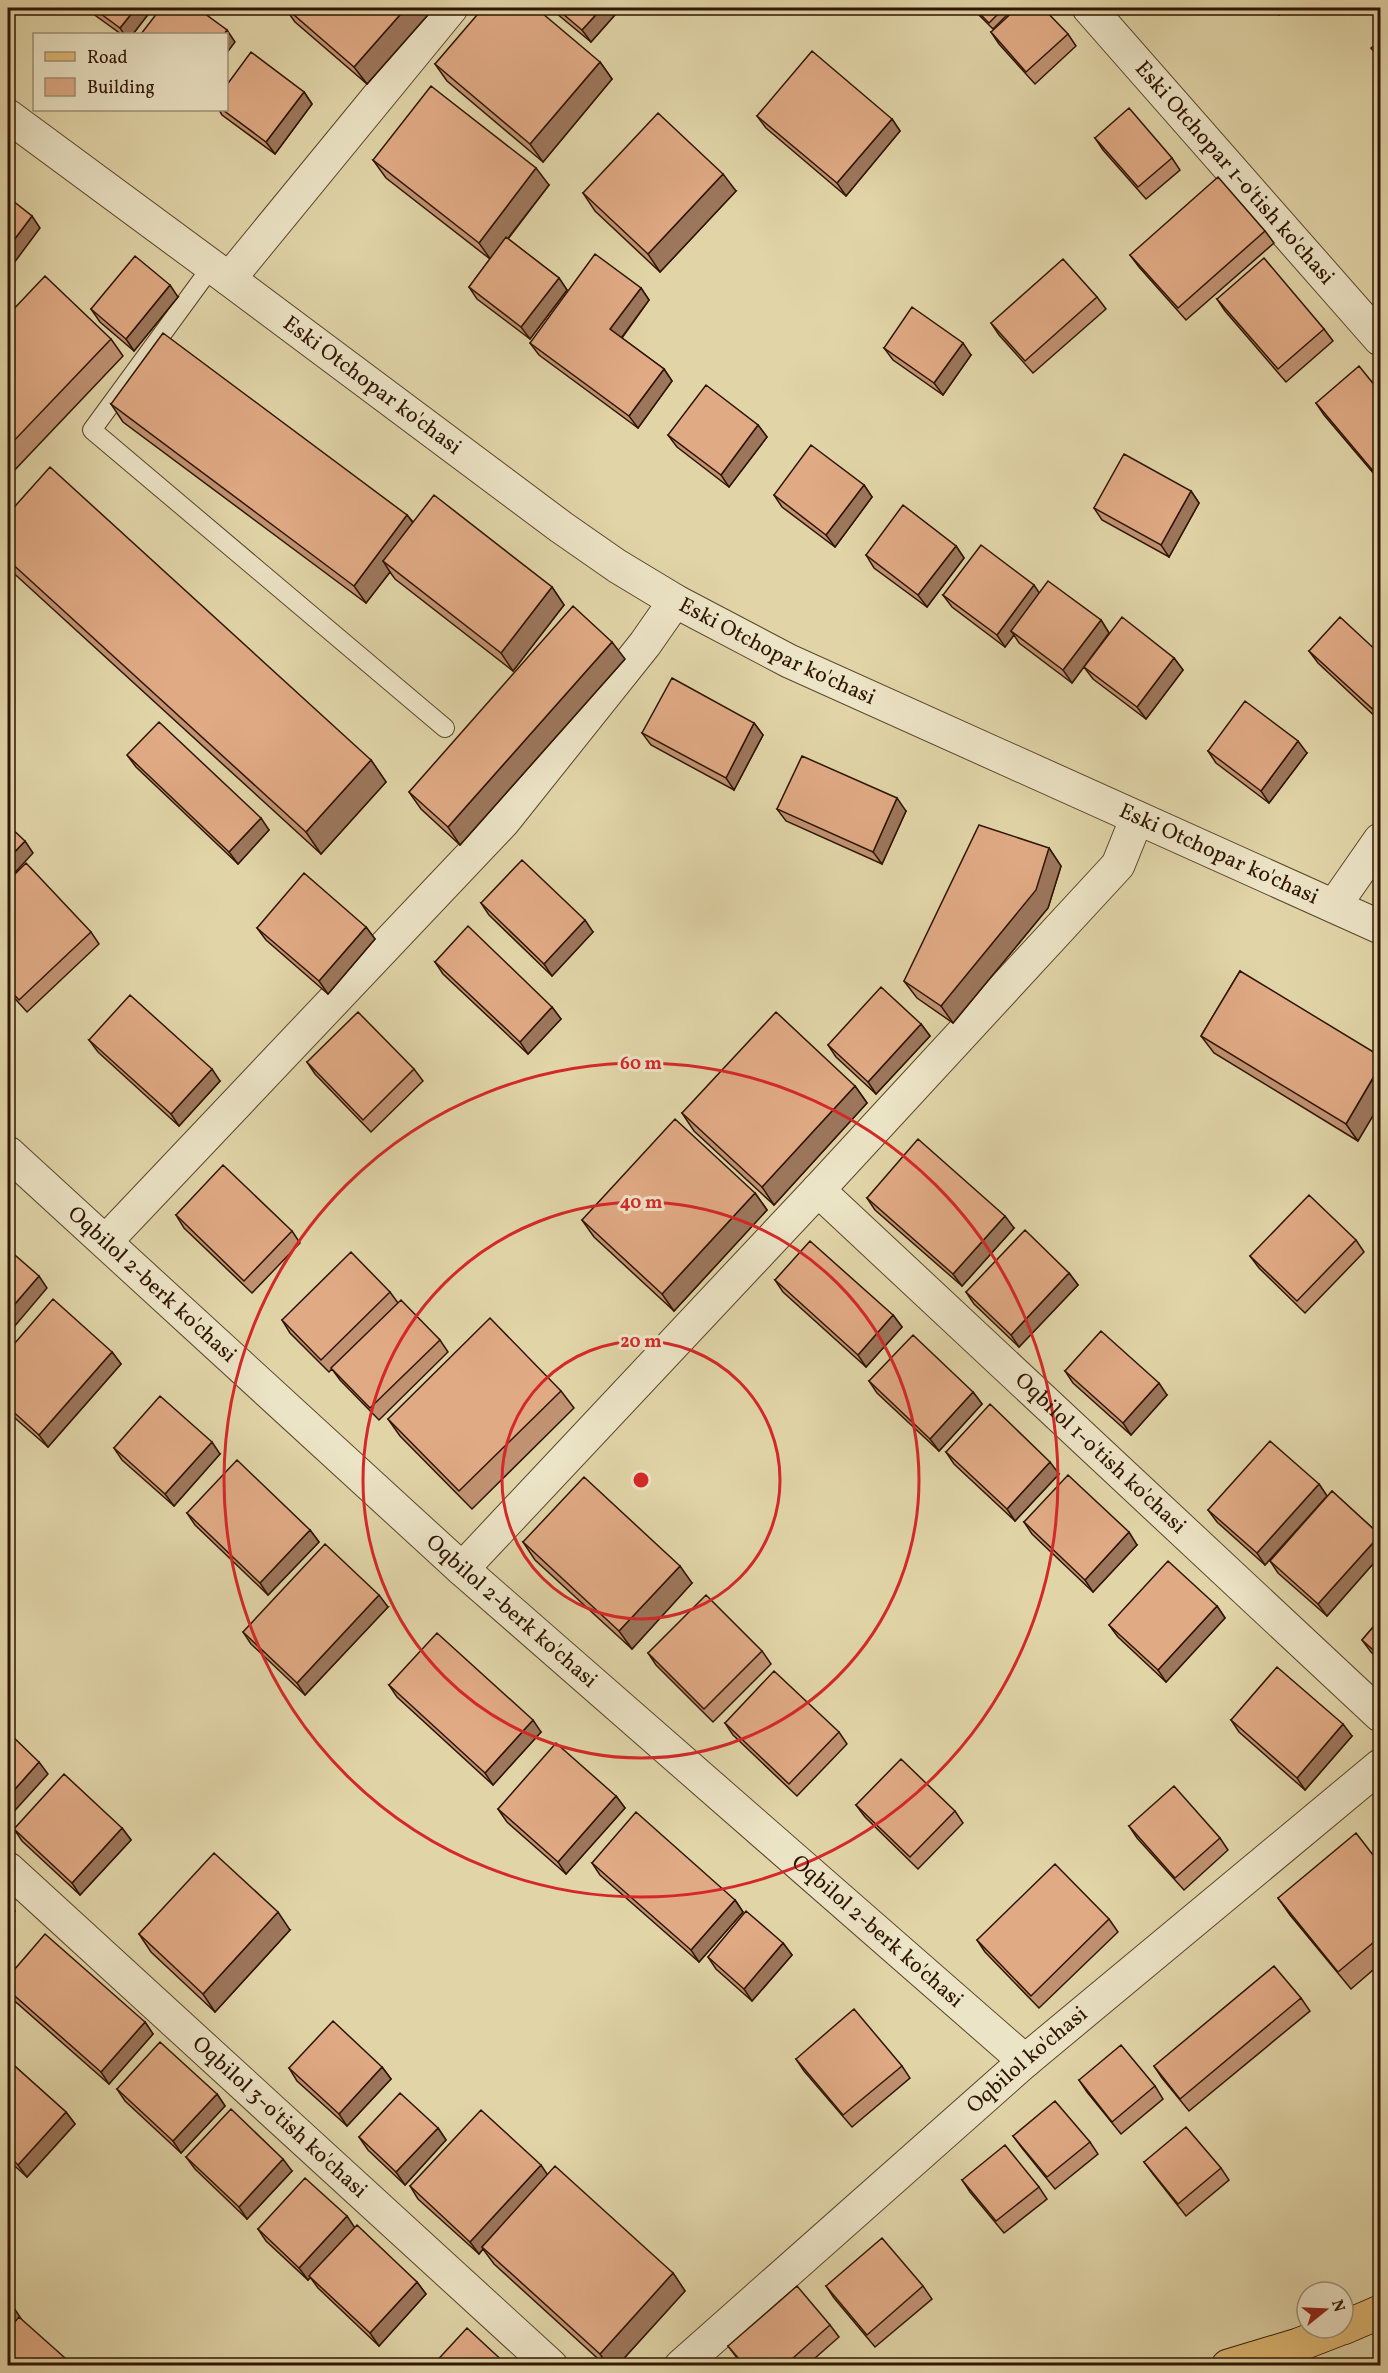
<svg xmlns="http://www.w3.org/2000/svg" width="1388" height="2373" font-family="Vollkorn,serif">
  <rect width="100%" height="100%" fill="#e1d5a8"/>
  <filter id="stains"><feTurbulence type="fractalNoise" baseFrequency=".00333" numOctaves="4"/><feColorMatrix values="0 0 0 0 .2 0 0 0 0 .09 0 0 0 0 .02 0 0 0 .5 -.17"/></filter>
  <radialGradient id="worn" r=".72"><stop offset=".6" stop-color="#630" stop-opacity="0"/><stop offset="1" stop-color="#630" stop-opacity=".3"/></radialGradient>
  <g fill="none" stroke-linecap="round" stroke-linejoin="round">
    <g stroke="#5c452a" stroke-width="20">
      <path id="service" d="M212,266l-120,164 353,298"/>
    </g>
    <g stroke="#5c452a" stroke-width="35">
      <g id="minor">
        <path id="s1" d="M1089,8l291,331"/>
        <path d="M229,279l222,-271"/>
        <path d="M1334,906l46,-66"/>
        <path id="s2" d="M8,1153l454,416 563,492"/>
        <path id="s3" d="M818,1190l562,525"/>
        <path d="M106,1241l397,-419 142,-178 30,-43"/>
        <path d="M462,1569l356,-379 300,-325 19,-47"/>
        <path id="s4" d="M8,1869l543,497"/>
        <path id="s5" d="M681,2366l344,-305 355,-295"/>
      </g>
    </g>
    <g stroke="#5c452a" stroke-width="35">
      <g id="tertiary">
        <path id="s6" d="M8,116l221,163 332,248 56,39 58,35 114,60 591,266"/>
      </g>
    </g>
    <g stroke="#2f1500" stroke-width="35">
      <path id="primary" d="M1343,2328l37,-16
        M1228,2366l70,-21 44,-17"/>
    </g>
    <use href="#service" stroke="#ece4c6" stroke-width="18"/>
    <use href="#minor" stroke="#ece4c6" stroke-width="33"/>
    <use href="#tertiary" stroke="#ece4c6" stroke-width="33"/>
    <use href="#primary" stroke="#e0ba74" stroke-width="33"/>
  </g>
  <path fill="#c19272" stroke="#2f1500" stroke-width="1.5" d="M85,8h68l-20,26h-12z
    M285,8h149l-67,76 -72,-62z
    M550,8h71l-30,34z
    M972,8h42l-21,21z
    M1272,8h16l-9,7z
    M991,32l77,2 8,12 -41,38 -36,-40z
    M600,62l12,17 -69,83 -96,-81 -12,-17z
    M304,92l8,12 -37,50 -53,-39 -3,-5h7z
    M757,116l135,3 8,12 -54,65 -80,-68z
    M1095,138l77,20 8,12 -34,29 -43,-49z
    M373,160l176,25 -41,54 51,39 8,12 -37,49 -53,-40 -8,-12 21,-28 -104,-81z
    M736,191l-76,81 -65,-61 -12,-18z
    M1265,231l9,12 -88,77 -47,-53 -9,-12z
    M641,288l8,12 -27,38 42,31 8,12 -34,47 -99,-73 -9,-12z
    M178,297l-44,54 -34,-29 -9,-13z
    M1097,297l9,12 -73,64 -34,-38 -8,-12z
    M1217,299l107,30 9,12 -47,41 -61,-71z
    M8,315l103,24 12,17 -115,121z
    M884,348l87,7 -28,40 -50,-35z
    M1380,392v89l-56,-66 -8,-12z
    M111,404l296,111 6,7 139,65 12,18 -51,66 -118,-92 -5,-7 -24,31 -243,-181z
    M758,425l9,12 -38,50 -52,-40 -9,-12z
    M864,485l8,12 -37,50 -53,-40 -8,-12z
    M1191,491l8,12 -30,54 -67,-37 -8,-12z
    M8,514l363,246 15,22 -65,72 -313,-286z
    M956,546l8,12 -37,49 -53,-39 -8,-13z
    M943,595l158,25 8,13 -37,50 -53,-40 -5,-8 -9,12 -53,-40z
    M1309,651l71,3v67l-62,-58z
    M1174,658l9,12 -37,49 -53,-40 -9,-12z
    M625,659l-165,186 -39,-36 -12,-17z
    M754,723l9,12 -29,55 -83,-45 -9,-12z
    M1208,751l99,2 -38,50 -53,-40z
    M127,755l142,75 -31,34 -102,-97z
    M777,809l129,2 -24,53 -96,-43z
    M1049,848l12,18 -13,42 -95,115 -36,-25 -13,-17z
    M8,881l83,51 8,12 -72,68 -19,-21z
    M481,903l112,29 -41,44 -63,-61z
    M366,927l9,12 -47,55 -62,-54 -9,-12z
    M435,962l117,45 9,12 -33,35 -85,-80z
    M1240,971l118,170 -144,-88 -13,-17z
    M921,1024l9,12 -54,58 -40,-37 -8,-12z
    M89,1040l131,41 -41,45 -81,-74z
    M307,1062l107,7 9,12 -52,51 -56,-58z
    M855,1086l12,17 -93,102 -80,-74 -12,-18z
    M755,1193l12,17 -93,101 -80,-74 -12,-17z
    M867,1198l147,30 -52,58 -87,-76z
    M176,1215l116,16 8,12 -48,50 -68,-65z
    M1356,1240l8,12 -59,61 -46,-45 -9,-12z
    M1069,1273l9,12 -59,62 -45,-43 -8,-12z
    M775,1280l118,35 9,12 -36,40 -83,-75z
    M390,1292l8,11 42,37 8,12 -69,68 -39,-40 -8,-11 -3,3 -39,-39 -8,-13z
    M8,1351l104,1 9,12 -73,83 -40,-35z
    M1065,1371l102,24 -36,40 -58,-52z
    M869,1381l104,11 9,12 -43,47 -62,-58z
    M561,1391l13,17 -102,101 -72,-73 -12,-17z
    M114,1448l106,6 -46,52 -52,-46z
    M946,1452l113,22 -44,47 -61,-57z
    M1319,1484l8,12 -62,69 -48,-43 -9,-12z
    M1332,1491l48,44v21l-53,60 -49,-43 -8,-12z
    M187,1513l123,17 9,12 -51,53 -73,-70z
    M1024,1522l113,23 -44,47 -61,-58z
    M523,1542l169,41 -60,66 -97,-89z
    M1217,1606l8,12 -59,64 -48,-45 -9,-12z
    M388,1607l-83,88 -54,-51 -8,-12z
    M1380,1619v41l-9,-8 -9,-12z
    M762,1651l9,13 -58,58 -57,-57 -8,-12z
    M389,1685l152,47 -48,53 -96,-88z
    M1231,1720l121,16 -47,54 -66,-58z
    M725,1723l114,9 8,12 -50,52 -64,-61z
    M616,1796l9,12 -59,66 -59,-52 -9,-13z
    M856,1805l99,6 8,12 -45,46 -53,-52z
    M1129,1826l91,12 8,12 -44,40 -47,-52z
    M122,1828l9,12 -51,55 -58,-54 -8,-12z
    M592,1863l143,37 8,12 -44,50 -99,-87z
    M1380,1864v100l-29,25 -61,-74 -12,-17z
    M1109,1919l9,13 -79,76 -54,-56 -8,-12z
    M290,1930l-75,82 -64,-60 -12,-18z
    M783,1943l9,12 -40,46 -36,-32 -8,-12z
    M8,1977l137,45 8,12 -44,50 -100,-88 -1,-3z
    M1301,1998l9,13 -121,100 -27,-33 -8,-12z
    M796,2059l106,7 8,12 -58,49 -48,-56z
    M8,2060l58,52 9,12 -48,53 -19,-17z
    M382,2067l9,12 -44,47 -50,-45 -8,-13z
    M1079,2080l76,6 8,13 -42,35 -34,-42z
    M117,2089l100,5 8,12 -44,47 -56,-52z
    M438,2128l8,12 -41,45 -37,-35 -9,-13z
    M1013,2136l77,6 8,12 -43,35 -33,-41z
    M186,2157l106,14 -45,48 -52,-50z
    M1144,2162l77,6 8,12 -43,36 -33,-42z
    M547,2174l126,99 12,18 -68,75h-11l-112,-102 -11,-15 -4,5 -61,-55 -8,-13z
    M962,2180l77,7 8,12 -43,34 -34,-41z
    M355,2228l62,54 9,12 -47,52 -61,-58 -8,-11 -2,3 -42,-39 -8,-12z
    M826,2286h97l9,13 -57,48 -41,-49z
    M830,2325l9,12 -33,29h-63l-15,-20z"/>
  <path fill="#9d775c" stroke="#2f1500" stroke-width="1.5" d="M136,8h17l-20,26h-9l-4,-6z
    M406,8h28l-67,76 -13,-17z
    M602,8h19l-30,34 -9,-12z
    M227,30l8,12 -9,12v-20h-2z
    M600,62l12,17 -69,83 -13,-18z
    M304,92l8,12 -37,50 -9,-12z
    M892,119l8,12 -54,65 -9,-13z
    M536,168l13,17 -58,75 -12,-17z
    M723,174l13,17 -76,81 -12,-18z
    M32,216l8,12 -32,43v-23z
    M559,278l8,12 -37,49 -9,-12z
    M170,285l8,12 -44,54 -8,-12z
    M641,288l8,12 -30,41 -9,-12z
    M963,343l8,12 -28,40 -9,-12z
    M664,369l8,12 -34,47 -9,-12z
    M758,425l9,12 -38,50 -8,-12z
    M864,485l8,12 -37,50 -9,-12z
    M1191,491l8,12 -30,54 -8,-12z
    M407,515l13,17 -37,29 7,11 -24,31 -12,-17z
    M956,546l8,12 -37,49 -9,-12z
    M1034,585l8,12 -31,34 3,4 -9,12 -8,-12z
    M552,587l12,18 -51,66 -12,-18z
    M1101,620l8,13 -37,50 -9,-13z
    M612,642l13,17 -165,186 -12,-18z
    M1174,658l9,12 -37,49 -9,-12z
    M754,723l9,12 -29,55 -8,-12z
    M1298,741l9,12 -38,50 -8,-12z
    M371,760l15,22 -65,72 -15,-22z
    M897,798l9,13 -24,53 -9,-12z
    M261,818l8,12 -31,34 -9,-12z
    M25,841l8,12 -25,27v-21z
    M1049,848l12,18 -13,42 -95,115 -12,-17z
    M585,920l8,12 -41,44 -8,-12z
    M366,927l9,12 -47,55 -9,-13z
    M552,1007l9,12 -33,35 -8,-12z
    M921,1024l9,12 -54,58 -8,-12z
    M1380,1066v38l-22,37 -12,-17z
    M212,1069l8,12 -41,45 -8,-12z
    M855,1086l12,17 -93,102 -12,-18z
    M755,1193l12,17 -93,101 -12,-17z
    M1005,1216l9,12 -52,58 -9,-12z
    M1069,1273l9,12 -59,62 -8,-12z
    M39,1276l8,12 -39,46v-22z
    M893,1315l9,12 -36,40 -8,-12z
    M112,1352l9,12 -73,83 -9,-12z
    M1159,1383l8,12 -36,40 -8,-12z
    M973,1392l9,12 -43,47 -9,-12z
    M212,1442l8,12 -46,52 -9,-12z
    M1050,1462l9,12 -44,47 -8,-12z
    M1319,1484l8,12 -62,69 -8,-12z
    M310,1530l9,12 -51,53 -8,-12z
    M1129,1532l8,13 -44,47 -8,-12z
    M1380,1535v21l-53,60 -9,-12z
    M680,1566l12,17 -60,66 -13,-18z
    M379,1595l9,12 -83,88 -8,-12z
    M1217,1606l8,12 -59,64 -8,-12z
    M533,1720l8,12 -48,53 -8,-12z
    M1343,1724l9,12 -47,54 -8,-12z
    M39,1762l9,12 -40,44v-21z
    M616,1796l9,12 -59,66 -8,-12z
    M122,1828l9,12 -51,55 -8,-12z
    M8,1900l7,11 -7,9z
    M735,1900l8,12 -44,50 -8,-12z
    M278,1912l12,18 -75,82 -12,-18z
    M783,1943l9,12 -40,46 -8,-12z
    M145,2022l8,12 -44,50 -8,-12z
    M382,2067l9,12 -44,47 -8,-12z
    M217,2094l8,12 -44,47 -8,-12z
    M66,2112l9,12 -48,53 -9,-12z
    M438,2128l8,12 -41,45 -9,-13z
    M283,2159l9,12 -45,48 -8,-12z
    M541,2165l8,12 -67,70 1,2 -4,5 -9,-12z
    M347,2216l8,12 -47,52 -9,-12z
    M673,2273l12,18 -68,75h-9l-8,-12z
    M417,2282l9,12 -47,52 -9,-13z
    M14,2308l8,12 -14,17v-22z"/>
  <path fill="#e0aa84" stroke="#2f1500" stroke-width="1.5" d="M93,8h43l-16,20z
    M161,8h36l30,22 -3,4h-83z
    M286,8h120l-52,59z
    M483,8h53l64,54 -70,82 -95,-80z
    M556,8h46l-20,22z
    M974,8h30l-15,15z
    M1017,8h26l25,26 -42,38 -35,-40z
    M1380,41v18l-9,-11z
    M812,51l80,68 -55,64 -80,-67z
    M251,52l53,40 -38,50 -43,-32h3v-24z
    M431,86l105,82 -57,75 -106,-83z
    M1129,108l43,50 -34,29 -43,-49z
    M658,113l65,61 -75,80 -65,-61z
    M1218,177l47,54 -87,77 -48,-53z
    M8,197l24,19 -24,32z
    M506,237l53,41 -38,49 -52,-40z
    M595,254l46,34 -31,41 54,40 -35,47 -99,-73z
    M135,256l35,29 -44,54 -35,-30z
    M1264,258l60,71 -46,40 -61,-70z
    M1063,259l34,38 -72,64 -34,-38z
    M45,276l66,63 -103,108v-132z
    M912,307l51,36 -29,40 -50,-35z
    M163,333l244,182 -53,71 -243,-182z
    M1359,366l21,26v74l-6,6 -58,-69z
    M706,385l52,40 -37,50 -53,-40z
    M811,445l53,40 -38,50 -52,-40z
    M1124,454l67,37 -30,54 -67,-37z
    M50,467l321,293 -65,72 -298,-272v-46z
    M434,495l118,92 -51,66 -118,-92z
    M903,505l53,41 -38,49 -52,-40z
    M981,545l53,40 -37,50 -54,-40z
    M1048,581l53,39 -38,50 -52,-39z
    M573,606l39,36 -164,185 -39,-35z
    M1122,617l52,41 -37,49 -53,-40z
    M1340,617l40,37v57l-2,3 -69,-63z
    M672,678l82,45 -28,55 -84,-45z
    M1245,701l53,40 -37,50 -53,-40z
    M159,722l102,96 -32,34 -102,-97z
    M802,756l95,42 -24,54 -96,-43z
    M8,825l17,16 -17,18z
    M979,825l70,23 -13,42 -95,116 -37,-25z
    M522,860l63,60 -41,44 -63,-61z
    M26,863l65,69 -72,68 -11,-12v-107z
    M304,873l62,54 -47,54 -62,-53z
    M468,926l84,81 -32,35 -85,-80z
    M1240,971l140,85v10l-34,58 -145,-88z
    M881,987l40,37 -53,58 -40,-37z
    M130,995l82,74 -41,45 -82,-74z
    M358,1012l56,57 -51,51 -56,-58z
    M776,1012l79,74 -93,101 -80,-74z
    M675,1119l80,74 -93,101 -80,-74z
    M918,1139l87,77 -52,58 -86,-76z
    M223,1165l69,66 -48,50 -68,-66z
    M1309,1195l47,45 -59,61 -47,-45z
    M1025,1230l44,43 -58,62 -45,-43z
    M810,1241l83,74 -35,40 -83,-75z
    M8,1249l31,27 -31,36z
    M351,1252l39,40 -69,68 -39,-40z
    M53,1299l59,53 -73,83 -31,-28v-56z
    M401,1300l39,40 -70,68 -39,-40z
    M490,1318l71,73 -102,100 -71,-72z
    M1101,1331l58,52 -36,40 -58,-52z
    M913,1335l60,57 -43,47 -61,-58z
    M160,1396l52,46 -47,52 -51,-46z
    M990,1404l60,58 -43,47 -61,-57z
    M1270,1441l49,43 -62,69 -49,-43z
    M237,1460l73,70 -50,53 -73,-70z
    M1068,1475l61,57 -44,48 -61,-58z
    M584,1477l96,89 -61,65 -96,-89z
    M1332,1491l48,44 -62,69 -48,-43z
    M325,1544l54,51 -82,88 -54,-51z
    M1168,1561l49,45 -59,64 -49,-45z
    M706,1595l56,56 -58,58 -56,-56z
    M1380,1619v37l-18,-16z
    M437,1633l96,87 -48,53 -96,-88z
    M1277,1667l66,57 -46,54 -66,-58z
    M774,1671l65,61 -50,52 -64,-61z
    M8,1732l31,30 -31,35z
    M556,1743l60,53 -58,66 -60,-53z
    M901,1759l54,52 -45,46 -54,-52z
    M64,1774l58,54 -50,55 -58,-54z
    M1174,1786l46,52 -45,40 -46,-52z
    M636,1812l99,88 -44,50 -99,-87z
    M1356,1833l24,31v73l-42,35 -60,-74z
    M214,1853l64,59 -75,82 -64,-60z
    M1055,1864l54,55 -78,77 -54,-56z
    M746,1911l37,32 -39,46 -36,-32z
    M45,1934l100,88 -44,50 -93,-82v-13z
    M1274,1966l27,32 -121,101 -26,-33z
    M854,2009l48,57 -59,49 -47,-56z
    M333,2021l49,46 -43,47 -50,-46z
    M160,2042l57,52 -44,47 -56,-52z
    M1121,2045l34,41 -43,36 -33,-42z
    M8,2060l58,52 -48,53 -10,-10z
    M400,2093l38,35 -42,44 -37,-35z
    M1055,2101l35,41 -43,35 -34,-41z
    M231,2109l52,50 -44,48 -53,-50z
    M481,2110l60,55 -71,77 -60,-56z
    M1186,2127l35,41 -43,36 -34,-42z
    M1005,2145l34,42 -43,34 -34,-41z
    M555,2166l118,107 -73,81 -118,-107z
    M305,2178l42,38 -48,52 -41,-39z
    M357,2225l60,57 -47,51 -61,-57z
    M882,2238l41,48 -56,49 -41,-49z
    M797,2286l33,39 -46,41h-39l-17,-20z
    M8,2302l6,6 -6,7z
    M19,2317l55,49h-66v-36z
    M467,2328l41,38h-76z"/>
  <g fill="none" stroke="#d62828" stroke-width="3">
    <circle cx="641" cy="1480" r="139"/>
    <circle cx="641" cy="1480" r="278"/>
    <circle cx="641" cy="1480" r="417"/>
  </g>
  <g text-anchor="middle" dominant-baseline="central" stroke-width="6" stroke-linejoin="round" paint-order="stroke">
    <g font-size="22" fill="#2f1500" stroke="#ece4c6">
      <text stroke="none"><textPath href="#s1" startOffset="220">Eski Otchopar 1-o'tish ko'chasi</textPath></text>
      <text stroke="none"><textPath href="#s6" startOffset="453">Eski Otchopar ko'chasi</textPath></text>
      <text stroke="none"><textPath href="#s6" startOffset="939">Eski Otchopar ko'chasi</textPath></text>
      <text stroke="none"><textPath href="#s6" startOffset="1425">Eski Otchopar ko'chasi</textPath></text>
      <text stroke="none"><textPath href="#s2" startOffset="195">Oqbilol 2-berk ko'chasi</textPath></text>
      <text stroke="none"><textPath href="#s3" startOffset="386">Oqbilol 1-o'tish ko'chasi</textPath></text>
      <text stroke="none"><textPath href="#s2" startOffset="681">Oqbilol 2-berk ko'chasi</textPath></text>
      <text stroke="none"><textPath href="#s2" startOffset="1167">Oqbilol 2-berk ko'chasi</textPath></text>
      <text stroke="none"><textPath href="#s5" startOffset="462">Oqbilol ko'chasi</textPath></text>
      <text stroke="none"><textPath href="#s4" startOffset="368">Oqbilol 3-o'tish ko'chasi</textPath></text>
    </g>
  </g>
  <circle cx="641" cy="1480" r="9" fill="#d62828" stroke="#ece4c6" stroke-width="3"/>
  <g font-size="18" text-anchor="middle" font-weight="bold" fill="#d62828" stroke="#ece4c6" stroke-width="6" stroke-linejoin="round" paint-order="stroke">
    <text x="641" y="1069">60 m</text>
    <text x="641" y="1208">40 m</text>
    <text x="641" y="1347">20 m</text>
  </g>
  <rect width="1388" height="2373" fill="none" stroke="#e1d5a8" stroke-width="30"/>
  <rect x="9" y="9" width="1370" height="2355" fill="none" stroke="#2f1500" stroke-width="3"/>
  <rect x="15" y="15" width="1358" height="2343" fill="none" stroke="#2f1500" stroke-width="1.5"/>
  <rect x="33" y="33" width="195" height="78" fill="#ece4c6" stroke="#a09177" stroke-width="1.5"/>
  <rect x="45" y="52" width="30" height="9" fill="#e0ba74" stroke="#a09177" stroke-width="1.5"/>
  <text x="87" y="63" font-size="18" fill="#2f1500">Road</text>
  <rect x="45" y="78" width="30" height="18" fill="#e0aa84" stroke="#a09177" stroke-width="1.5"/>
  <text x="87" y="93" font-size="18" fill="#2f1500">Building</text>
  <g transform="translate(1325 2310) rotate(72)"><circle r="28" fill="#ece4c6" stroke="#a09177" stroke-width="1.5"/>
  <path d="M0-4.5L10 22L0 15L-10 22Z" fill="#8f2418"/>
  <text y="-9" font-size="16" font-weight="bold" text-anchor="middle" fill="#2f1500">N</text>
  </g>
  <rect width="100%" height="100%" filter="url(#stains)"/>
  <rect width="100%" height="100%" fill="url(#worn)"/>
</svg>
